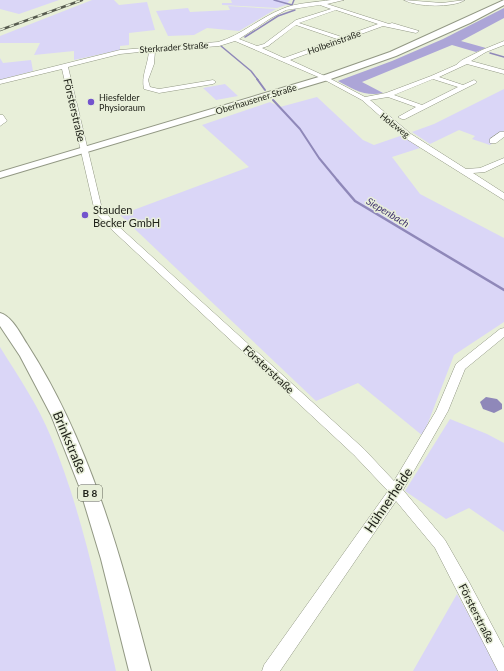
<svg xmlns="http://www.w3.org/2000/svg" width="504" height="671" font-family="Lato,sans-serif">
  <rect width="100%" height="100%" fill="#e8efd9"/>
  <path fill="#dad6f7" d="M0,0h59l-40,14 -19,-5z
    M92,0h22l5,5 28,-3 8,28 -26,3v12l-9,1v4l-46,10v-9l-40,4 6,-12h-40v-7z
    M231,0h59l-4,5 -9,3 -55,-3v-2h10z
    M228,6l48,3 -37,22 -32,-3 -13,7 -26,1 -12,-25 32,-3 2,4 40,-2z
    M0,58l3,5 28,-3 2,11 -33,9z
    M225,84l13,12 -22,4 -13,-12z
    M504,89v42l-13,9 3,2 -4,3 -18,-6 3,-3 -16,-6 -29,14 -18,-12 22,-8z
    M317,97l46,43 11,5 29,-10 17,13 -28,9 28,37 84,44v84l-50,33 -31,81 -65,-53 -42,18 -196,-186 129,-48 -47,-42 68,-23 10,5z
    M0,347c18,29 38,58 51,90 31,75 47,155 65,234h-116z
    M450,419l37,15 17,9v89l-35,-24 -23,11 -41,-28z
    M457,594l44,77h-88z"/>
  <path fill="#aca5d7" d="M504,8v10l-43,23 25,7 -10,4 -24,-7 -90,37 21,11c-18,4 -30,-4 -45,-12l54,-20 51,-22z"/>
  <path fill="#8f88b9" d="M486,397l11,2 5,5v5l-8,4 -11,-4 -3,-7z"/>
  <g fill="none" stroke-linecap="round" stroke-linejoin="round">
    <path stroke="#8f88b9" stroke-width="1.5" d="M274,0l18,5 2,-5
      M245,37l33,-21 17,-6
      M221,46l30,25 7,9
      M490,53l14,4"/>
    <path stroke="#8f88b9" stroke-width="2" d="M257,79l8,11
      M273,100l27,29 19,29 19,23"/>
    <path stroke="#8f88b9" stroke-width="2.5" d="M337,180l18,21 149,89"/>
    <g stroke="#929884" stroke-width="1">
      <path id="minor" d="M331,0h13l-17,4 62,20 3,-1 27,8 -3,2 -33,-7 -93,34 37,17 38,20 21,-4 45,-17 25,-11 6,-5 20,-10 22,-9v4l-18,7 -15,9 33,9v4l-37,-10 -28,13 24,8 11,-5 3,2 -1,1 -71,36h-3l-4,-2 18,-10 -28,-10 -18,3 41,34 55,35 14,-1 24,-10v5l-19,9 -12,1 31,20v7l-99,-62 -43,-38 -39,-21 -88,-38 -16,5 -64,5 -1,13 -6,16 2,7 9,2 54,-9 3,2 -3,2 -54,9 -15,-4c-3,-13 4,-24 5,-38l-29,3 -52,13 34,142 14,15 248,225 30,32 42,-70 20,-47 44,-35 4,-1v9l-39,32 -17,42 -45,79 42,50 24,42 35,66v23h-6l-63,-123 -39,-47 -116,170h-18l2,-6 124,-174 -34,-36 -244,-227 -15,-16 -33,-143 -62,15v-4l120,-30 98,-8c24,-7 41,-24 64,-33 13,-6 35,-7 49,-9zM320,5l11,4 -35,11 -32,24 -7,2 -18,-7 32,-21 15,-8zM336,10l42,14 -36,13 -43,-14zM296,25l41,14 -53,19 -22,-10 6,-2zM433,79l25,8 -36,18 -28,-10z
        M404,0l38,3 23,-3c-12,8 -49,7 -61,0z
        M0,115h3l4,6 -7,5z
        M500,132h4v5l-8,6h-6v-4z"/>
    </g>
    <g stroke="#929884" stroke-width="2">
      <path id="major" d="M504,0v5l-34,18 -74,33 -68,24 -328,98v-6l322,-96 68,-24z
        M0,313c12,3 21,22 27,31 64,99 94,214 124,327h-22l-28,-112 -22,-73 -28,-71 -31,-59 -20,-30z"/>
    </g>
    <use href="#minor" fill="#fff" fill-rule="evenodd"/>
    <use href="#major" fill="#fff" fill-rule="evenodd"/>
    <g stroke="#575b4f" stroke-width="2.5">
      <path id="rail" d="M0,30l82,-30"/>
    </g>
    <use href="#rail" stroke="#e8efd9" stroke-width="1.5" stroke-dasharray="5" stroke-linecap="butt"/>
  </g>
  <g fill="#7354cd" stroke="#e8efd9" stroke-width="1.5">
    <circle cx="91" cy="102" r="4"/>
    <circle cx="85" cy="215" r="4"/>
  </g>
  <g text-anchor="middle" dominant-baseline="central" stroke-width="3" stroke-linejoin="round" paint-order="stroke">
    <g font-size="9" fill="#21231b" stroke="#e8efd9">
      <text transform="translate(334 42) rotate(-20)">Holbeinstraße</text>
      <text transform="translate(174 47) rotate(-4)">Sterkrader Straße</text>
      <text transform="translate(256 99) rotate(-17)">Oberhausener Straße</text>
      <text transform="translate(395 125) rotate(38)">Holzweg</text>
    </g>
    <g font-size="9" fill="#21231b" stroke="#e8efd9" text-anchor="start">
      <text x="99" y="97">Hiesfelder<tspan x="99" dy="10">Physioraum</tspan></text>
    </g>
    <g font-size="10" font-style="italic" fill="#3e2f6d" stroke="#e8efd9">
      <text transform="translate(388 212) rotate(31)">Siepenbach</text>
    </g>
    <rect fill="#e8efd9" stroke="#5d6054" stroke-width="1" x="78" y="485" width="24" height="16" rx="3"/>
    <g font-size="10" font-weight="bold" fill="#21231b">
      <text x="90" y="493">B 8</text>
    </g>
    <g font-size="11" fill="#21231b" stroke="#e8efd9">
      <text transform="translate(75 110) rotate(77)">Försterstraße</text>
      <text transform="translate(269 369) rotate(43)">Försterstraße</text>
      <text transform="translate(477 613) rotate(63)">Försterstraße</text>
    </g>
    <g font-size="11" fill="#21231b" stroke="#e8efd9" text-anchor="start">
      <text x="93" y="209">Stauden<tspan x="93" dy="13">Becker GmbH</tspan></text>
    </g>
    <g font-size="13" fill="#21231b" stroke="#e8efd9">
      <text transform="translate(70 442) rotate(67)">Brinkstraße</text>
      <text transform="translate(388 500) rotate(-56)">Hühnerheide</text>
    </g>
  </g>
</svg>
